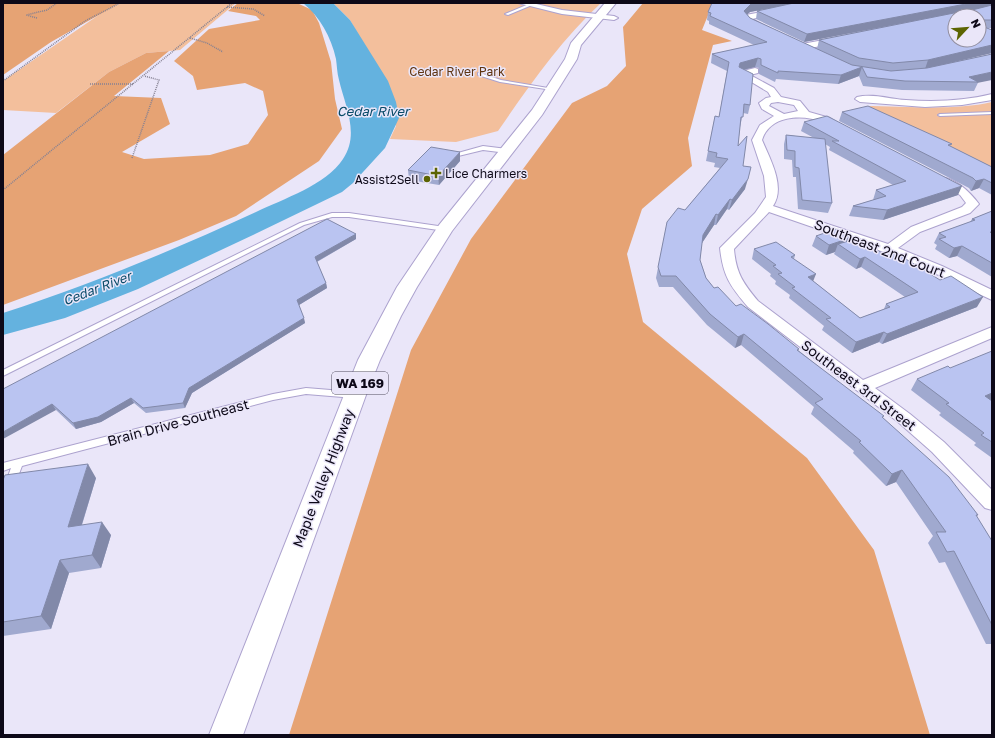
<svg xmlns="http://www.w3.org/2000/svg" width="995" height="738" font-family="'Golos Text',sans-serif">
  <rect width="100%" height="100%" fill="#eae6f9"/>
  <path fill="#f3bf9c" d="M121,3h115l-56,47 -34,3 -37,19 -53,41 -53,-3v-29l100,-69z
    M333,3h268c-41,38 -72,83 -103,128l-42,11 -66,-3 6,-13 -36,-88 -10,-18z
    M992,102v66l-127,-62c39,0 89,5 127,-4z"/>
  <path fill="#e6a374" d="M3,3h117l-69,39 -48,33z
    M238,3h59l15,7 7,13 12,39 4,37 7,30 -23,32 -83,55 -57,24 -176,65v-150l106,-83 37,-19 23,-2 -55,45 47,2 9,26 -48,28 22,7 66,-4 38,-11 20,-29 -5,-24 -18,-8 -48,7 -4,-14 -19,-15 35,-32 51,-9 -4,-4 -28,-5z
    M643,3h78l-10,5 -9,22 30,11 -19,4 -25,93 4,28 -50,43 -15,45 16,68 164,136 67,92 56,185h-641l122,-385 60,-111 101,-136 35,-17 19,-20 -3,-39z"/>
  <path fill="#64b2df" d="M303,3h30l17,17 38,61 8,21 3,16 -14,30 -32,35 -11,9 -89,43 -115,54 -73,29 -62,17v-22c86,-28 171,-63 253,-101 27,-13 70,-27 87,-53 17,-25 2,-53 -4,-79 -2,-7 -2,-14 -3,-21 -5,-22 -16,-42 -33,-56z"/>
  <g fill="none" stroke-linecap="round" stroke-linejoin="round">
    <g stroke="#aca2ce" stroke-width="2">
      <path id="lane" d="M529,4l3,1 -24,10 -3,-1z
        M480,73l21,7 53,9 -2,1 -52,-8 -22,-7v-2z
        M992,112v2l-52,2 -2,-1 2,-1z
        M483,146l24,3 3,2 -3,2 -24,-3 -33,8 -3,-2z
        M332,213h17l96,14 3,2 -3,2 -96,-14h-17l-28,8 -301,151v-6l297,-147z
        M306,388l49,4 4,3 -4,3 -49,-4 -33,6 -251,66 -14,37 -2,3 -3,1v-17l8,-22 -8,3v-8l270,-69z"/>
    </g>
    <g stroke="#aca2ce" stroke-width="2">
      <path id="street" d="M518,3h14l30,7 52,6 4,2 -4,2 -52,-6z
        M806,3h15l-69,16 15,8v4c-9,1 -18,-6 -23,-12l2,-4z
        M840,37l4,2 -1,2 -41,9 -4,-3 4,-3z
        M755,68l3,1v4l-8,2 24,13 7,9 19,4 9,11 21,6 14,9 -1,2c-8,2 -13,-4 -20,-7 -21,-8 -53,-7 -61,18 8,19 24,47 11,66l115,38 23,-17 51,-20 4,-4 -6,-8 -23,-13 -2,-2 2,-2c15,-4 34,15 42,26l-9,9 -50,19 -22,16 44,18 50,24v10l-60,-28 -56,-23 -107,-37 -35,37c2,24 9,34 24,52l105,79 129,-53v11l-117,50 35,26 34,28 48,48v20l-7,-2 -53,-56 -34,-30 -150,-115c-18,-21 -25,-31 -28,-59l35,-35 11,-16 -2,-21 -12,-36 8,-15 14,-9 -12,-7 -3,-6 7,-5 5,-1 -3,-5 -30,-18 1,-2zM778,102l16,3 4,6 -14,3 -15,-8 2,-3z
        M992,94v6l-30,5 -37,2 -65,-5 -5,-3 2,-2c15,-4 33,2 49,3 28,2 58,1 86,-6z"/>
    </g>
    <g stroke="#aca2ce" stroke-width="2">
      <path id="primary" d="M605,3h11l-35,42 -4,14 -35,56 -90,116 -35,56 -16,29 -21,44 -14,35 -123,340h-34l135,-340 14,-35 39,-73 42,-62 93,-115 33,-51 6,-16z"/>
    </g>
    <path stroke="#858192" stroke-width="1.5" stroke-dasharray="1 1" stroke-linecap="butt" d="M227,7l26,2 12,7
      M37,18l-11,-3 21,-5 10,-7h-3
      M190,38l17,5 16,9
      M3,81l82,-60 35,-18
      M90,84h43
      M132,158l27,-78 -15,-4
      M3,190l229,-187"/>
    <use href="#lane" fill="#fff" fill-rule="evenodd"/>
    <use href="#street" fill="#fff" fill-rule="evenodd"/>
    <use href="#primary" fill="#fff" fill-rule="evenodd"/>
  </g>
  <path fill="#a0a9cf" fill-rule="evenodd" d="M712,3h280v25h-5l5,2v23l-53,12 53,-11 -18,37 -72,-1 -39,-4 -4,-10 -21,8 -62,-5 -1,3 -16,-8v-6l-4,-1 -11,3 6,35 -2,9 -5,-1 -3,14 -2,19 5,20 2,23 -16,21 -2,-1 -11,16h-2l-12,18 -2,17 6,18 8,10 22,18 62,44 85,68 95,97 -2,1 16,25v103h-6l-41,-82 -6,1 -11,-20 5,-7 -37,-54 -10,4 -33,-33 1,-2 -43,-37 3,-7 -73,-62 -6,3 -28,-23 -34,-38h-14l-3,-9 11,-56 18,-12 35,-42 -6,-1 1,-4 -9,-2 9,-45 4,1 8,-46 -16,-8 1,-9 42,-9 -45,-21v-3l-2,-1 1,-8zM779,6l-22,5 -1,8 48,23 73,-14 -58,12 -2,9 -67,-31 -3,-4 3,-2zM955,16h24v24z
    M842,112l110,32 -2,2 42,21v28l-13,-7 -8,3 -2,-3 -130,-67z
    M804,122l154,73 -75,25 -34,-4 4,-10 20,-6 3,-10 17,-5 -64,-35 1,-3 -5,-3 7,59 -4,10 -30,-4 -2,-32h-3l-1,-17 -8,-1v-15l2,-9 28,3 -13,-7z
    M460,161l-21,24 -30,-5 -1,-10z
    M992,210v67l-35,-21 -8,2 -14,-9 2,-4 -3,-2 5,-10 31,-11 2,-3 18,-7z
    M356,234v5l-39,23 9,21 1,5 -28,17 6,18 -113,70 -7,15 -39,5 -12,-10 -33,19 -25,7 -20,-19 -53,-21z
    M816,236l34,2 -1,3 37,15 91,51 -95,37 -3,-2 -27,11 -30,-23 2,-4 -35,-28 1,-3 -15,-11 1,-3 -6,-5 1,-2 -19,-15 2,-10 41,6 -1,4 19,22 47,37 24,-9 2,-5 19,-7 -44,-30 -5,2 -22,-15 1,-2 -9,3 -14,-9z
    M917,379l75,22v57l-18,-13 2,-2 -37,-28 2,-2 -30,-23z
    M96,478l-14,47 29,10 -10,33 -32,5 -18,56 -48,7v-156z"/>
  <path fill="#8289a9" d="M756,3h41l-47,9 -8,7 2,-8 7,-7z
    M971,3h21v3l-188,36 3,-8z
    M992,45v8l-67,16 3,-9z
    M758,58l-3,9 -17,4 2,-8z
    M862,67l-3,9 -21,8 3,-9z
    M992,72v8l-15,3 1,-1 -9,-5z
    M460,152v9l-21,24 -1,-9z
    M748,179l-3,10 -16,21 3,-10z
    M984,179l-5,9 -8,3 5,-10z
    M962,186l-4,9 -75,25 4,-10z
    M730,199l-3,10 -11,16 2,-10z
    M716,214l-2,11 -14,21 3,-11z
    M356,234v5l-40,23 -1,-5z
    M850,238l-4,10 -8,-4 -3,8 -9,3 3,-10z
    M962,246l-5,10 -8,2 5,-10z
    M865,257l-4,10 -5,2 4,-10z
    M816,274l-4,10 -4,-7z
    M326,283l1,5 -28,17 -2,-5z
    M983,297l-6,10 -95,37 5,-10z
    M304,318l1,5 -113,70 -7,15 -2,-5 6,-15z
    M884,332l-5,10 -27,11 4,-11z
    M744,334l-3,11 -6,3 3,-11z
    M992,393v7l-14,7 7,-11z
    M131,398l3,5 -33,19 -25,7 -3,-6z
    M52,404l4,6 -53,29v-7z
    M88,464l8,14 -19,62 -9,-13z
    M902,470l-6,12 -10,4 6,-12z
    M102,522l9,13 -10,33 -9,-13z
    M60,560l9,13 -18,56 -10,-13z"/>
  <path fill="#bac4f1" stroke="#8289a9" d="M712,3h44l-5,1 -7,7 6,7 102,47 39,6 36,-3 65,-14v18l-23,5 9,5 -73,-1 -38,-4 -5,-10 -21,8 -63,-4v2l-17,-8v-6l-3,-1 -18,5 -1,4 14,7 -3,31 -6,-1 -1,13h-2l-3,29 9,-10 -4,30 8,1 -3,12 -16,21 -2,-1 -12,16 -2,-1 -13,21 -3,25 6,18 8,10 4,-1 18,19 5,-2 27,20 31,25 -2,1 87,66 -2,1 67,60 29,38h-2l16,26v84l-38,-74 -7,1 -11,-20h10l-44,-62 -10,4 -33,-32 2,-1 -46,-38 8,-4 -79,-65 -6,3 -28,-23 -34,-38h-15l-3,-9 9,-45 11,-14 7,2 43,-51 -12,-2 1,-4 -9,-2 7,-35 4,1 10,-55 -17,-8 55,-12 -57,-26 1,-3 -3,-1z
    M794,3h177l-164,31 -50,-23z
    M992,5v15h-13v-4h-24v24h24v-15l13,5v15l-64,15 -35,3 -34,-5 -40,-18 140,-28 1,-2h12z
    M868,106l84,38 -4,1 44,22v16l-8,-4 -8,2 -3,-3 -131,-66z
    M827,116l135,70 -75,24 -34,-4 33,-10 -10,-6 30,-9 -74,-40h7l-35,-19z
    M786,135l39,4 7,64 -30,-3 -3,-32 -4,-1v-16l-8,-1z
    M431,147l29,5 -22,24 -30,-6z
    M992,210v22h-2l2,2v2h-1h1v27l-30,-17 -8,2 -15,-9 7,-2 -7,-4 36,-13 -3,-1 20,-8h-1z
    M327,219l29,15 -41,23 11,26 -29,17 7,18 -115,70 -6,15 -40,5 -12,-10 -33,19 -25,6 -21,-19 -49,28v-43z
    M836,229l14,9 -21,7 -13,-9z
    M859,238l27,18 10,-3 44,27 11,-4 32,21 -96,37 -3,-2 -28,10 -30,-23 5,-1 -39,-30 3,-1 -17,-13 4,-1 -9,-7 3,-1 -22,-16 22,-7 19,13 -4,2 25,17 -8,3 52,41 30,-11 -4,-3 32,-12 -53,-35 -5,2 -22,-15z
    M992,351v42l-7,3 7,5v41l-11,-7 3,-2 -38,-29 3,-1 -32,-24 31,-13 2,2z
    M88,464l-20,63 34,-5 -10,33 -32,5 -19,56 -38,6v-142l2,-5z"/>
  <g fill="#5c6402" stroke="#eae6f9" stroke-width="1.5">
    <path d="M434 167h4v4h4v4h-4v4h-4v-4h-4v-4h4z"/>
    <circle cx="427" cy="179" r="4"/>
  </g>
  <g text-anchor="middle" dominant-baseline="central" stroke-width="3" stroke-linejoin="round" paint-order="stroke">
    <g font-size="12" fill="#5f3411" stroke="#eae6f9">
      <text x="457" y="71">Cedar River Park</text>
    </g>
    <g font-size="12" fill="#0d0918" stroke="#eae6f9" text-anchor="start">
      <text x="445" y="173">Lice Charmers</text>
      <text x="419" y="179" text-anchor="end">Assist2Sell</text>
    </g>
    <g font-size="13" font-style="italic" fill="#084a68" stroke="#eae6f9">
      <text x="373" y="111">Cedar River</text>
      <text transform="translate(97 288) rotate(-21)">Cedar River</text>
    </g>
    <rect fill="#eae6f9" stroke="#4f4b5c" stroke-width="1" x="332" y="372" width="56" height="22" rx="3"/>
    <g font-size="13" font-weight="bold" fill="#0d0918">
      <text x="360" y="383">WA 169</text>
    </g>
    <g font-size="14" fill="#0d0918" stroke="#eae6f9">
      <text transform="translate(880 248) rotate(21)">Southeast 2nd Court</text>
      <text transform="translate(859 385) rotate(37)">Southeast 3rd Street</text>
      <text transform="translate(178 422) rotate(-15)">Brain Drive Southeast</text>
      <text transform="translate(323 478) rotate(-69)">Maple Valley Highway</text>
    </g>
  </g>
  <rect width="995" height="738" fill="none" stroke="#0d0918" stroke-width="8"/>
  <g transform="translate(967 28) rotate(64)"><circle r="19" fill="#eae6f9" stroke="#928e9f"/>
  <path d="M0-3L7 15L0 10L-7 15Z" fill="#5c6402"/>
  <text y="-6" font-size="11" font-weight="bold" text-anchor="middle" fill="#0d0918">N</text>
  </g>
</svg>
